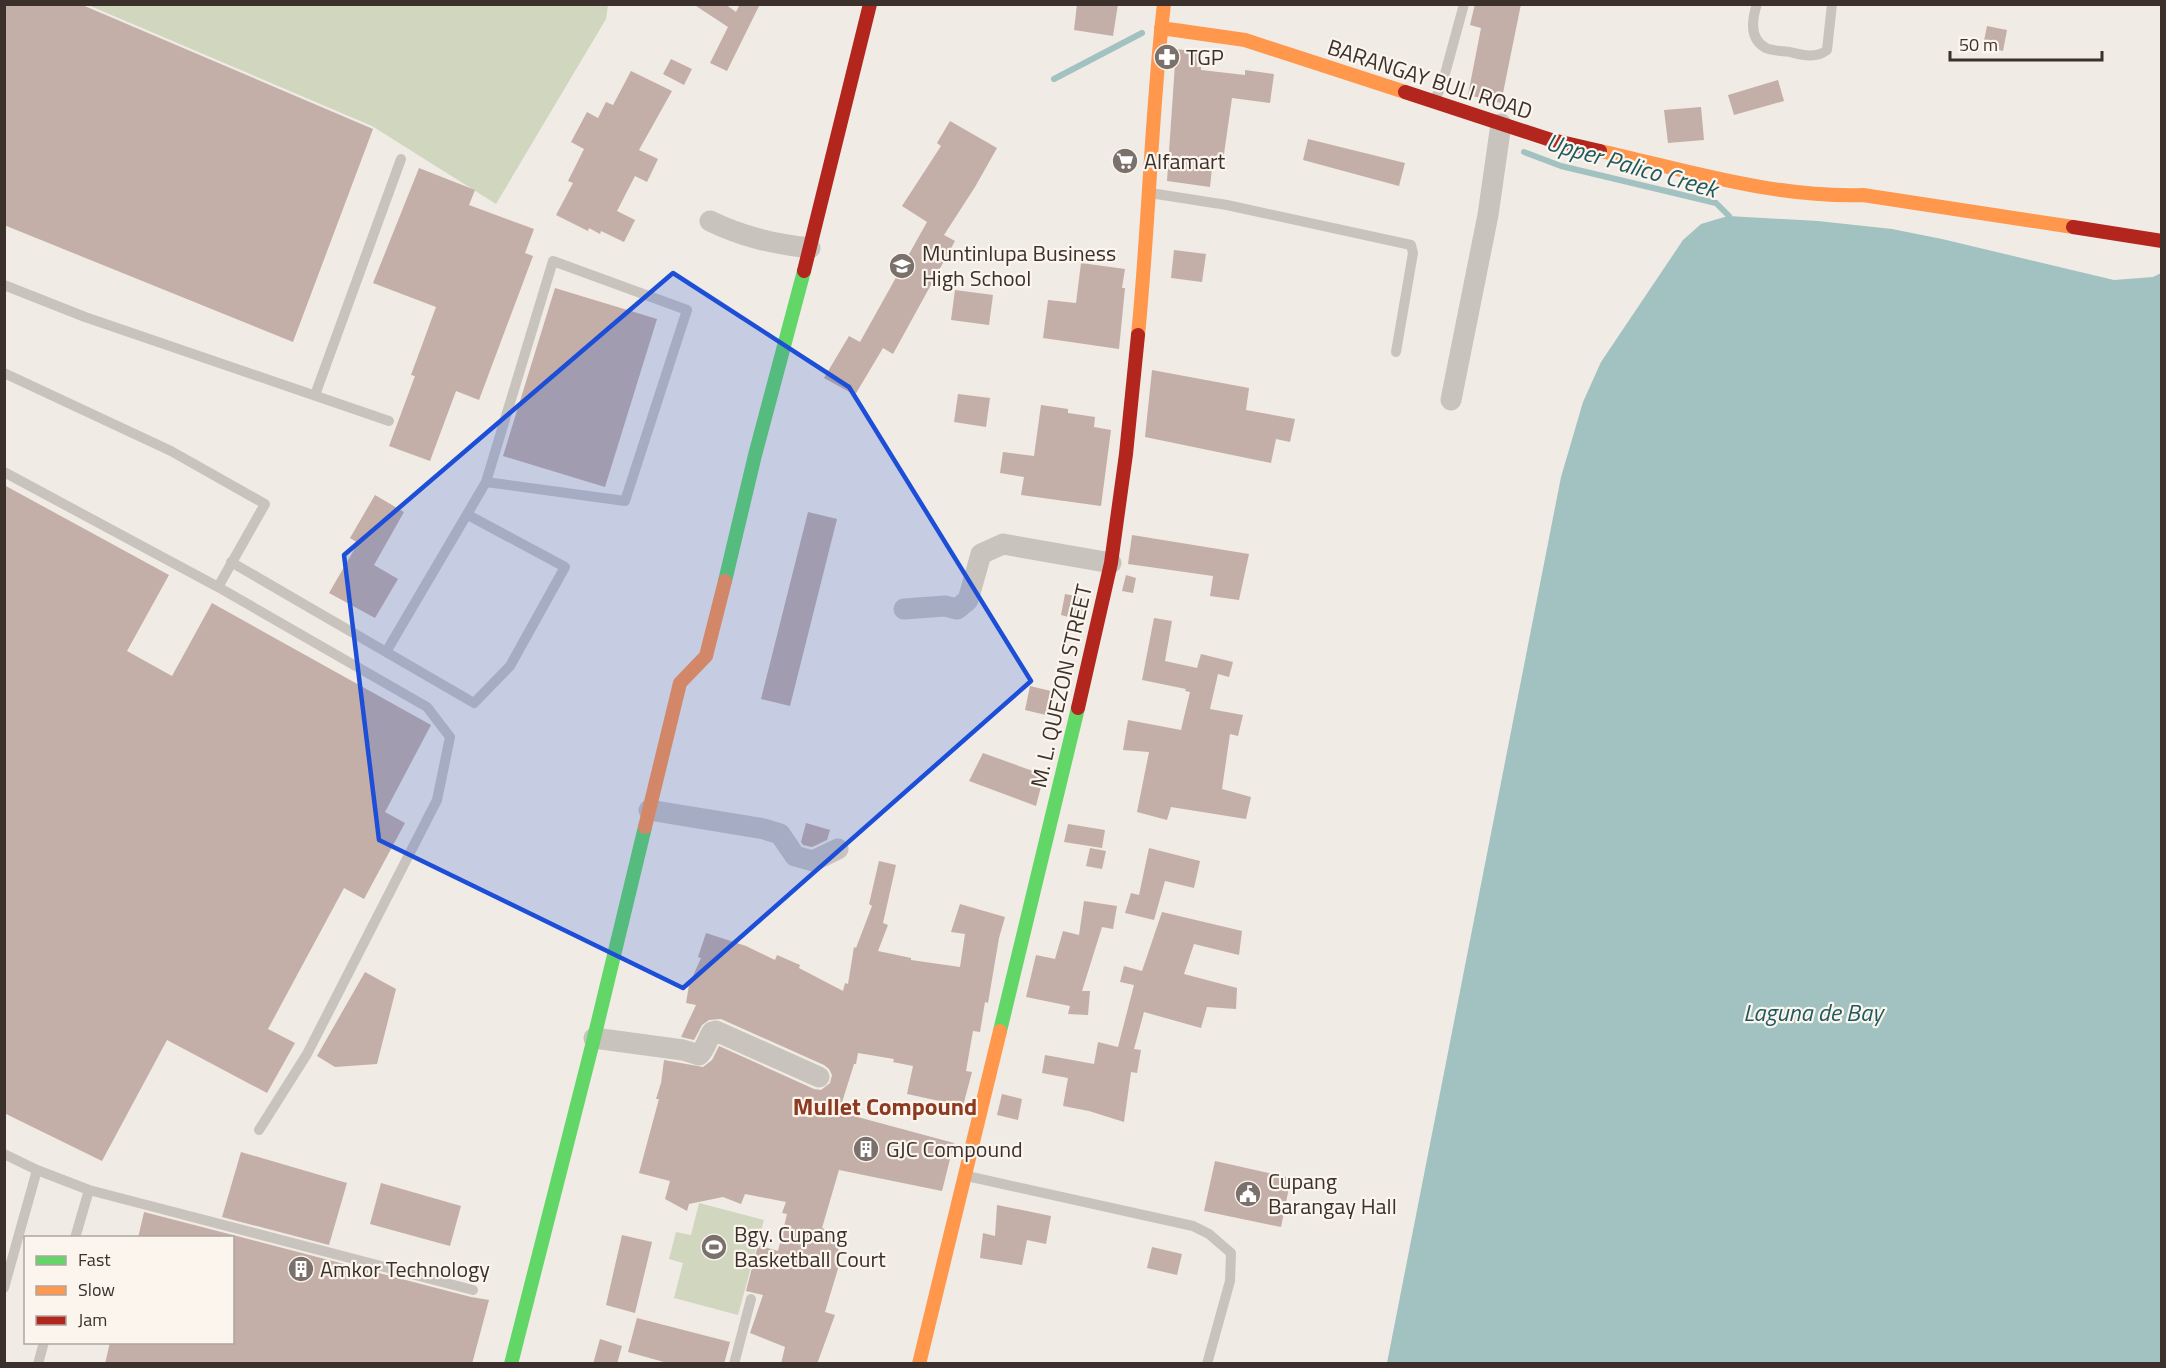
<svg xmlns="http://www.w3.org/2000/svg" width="2166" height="1368" font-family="'Titillium Web',sans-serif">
  <rect width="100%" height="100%" fill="#f0ebe5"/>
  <path fill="#d1d6bf" d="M88,5h520l-2,14 -110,185 -124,-78z
    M699,1203l65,17 -26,95 -64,-17 9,-35 -14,-4 7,-27 15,3z"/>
  <path fill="#a1c2c1" d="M1728,216l90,5 74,8 50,10 172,41 39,-3 8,-4v1090h-774l174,-886 22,-75 18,-40 82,-122 18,-16z"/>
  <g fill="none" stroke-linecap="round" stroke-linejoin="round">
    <path stroke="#a1c2c1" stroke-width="6" d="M1054,79l88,-46
      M1524,152l37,14 155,37 13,13"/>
  </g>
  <path fill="#c3afa7" d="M4,4h76l293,125 -80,213 -289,-117z
    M693,4h32l11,8 4,-8h20l-33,67 -17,-8 18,-36z
    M1077,4h41l-5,32 -39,-6z
    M1475,4h46l-20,99 -33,-8 13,-67 -11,-3z
    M1987,26l20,4 -4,21 -20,-5z
    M1176,49l23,3 -2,15h4v3l44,5v-5l29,4 -4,29 -38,-5 -9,63 -10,-2 -3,28 -43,-6z
    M671,59l21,10 -8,16 -21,-11z
    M631,71l41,20 -33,59 19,9 -11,23 -12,-6 -18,35 18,9 -11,22 -23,-11 -1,3 -11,-6 -1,3 -32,-16 17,-32 -5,-2 16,-32 -13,-7 16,-30 11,6 8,-16 7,3z
    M1778,80l6,21 -50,14 -6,-20z
    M1701,107l3,33 -36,3 -4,-33z
    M950,121l47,27 -22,39 -31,48 11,6 -62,113 -10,-6 -28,47 -31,-17 25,-42 11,6 67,-120 -25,-16 39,-60 -4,-3z
    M1308,139l97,24 -6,23 -96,-26z
    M419,168l56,22 -6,15 65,24 -9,24 8,3 -54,144 -23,-9 -26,70 -41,-15 26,-70 -4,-1 25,-68 -63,-24z
    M1174,250l32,4 -4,28 -31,-4z
    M1081,263l44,6 -3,19h3l-6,61 -76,-11 5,-38 28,3z
    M555,288l102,31 -52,168 -102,-31z
    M955,290l38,5 -4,30 -38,-5z
    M1152,370l97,18 -3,22 49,9 -5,23 -14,-3 -5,24 -126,-26z
    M958,394l32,4 -4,29 -32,-5z
    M1041,405l27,4v4l27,4 -1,10 17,3 -10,76 -80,-11 3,-18 -24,-4 3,-21 31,4z
    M4,485l165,90 -42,76 45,25 40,-73 219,122 -46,87 20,11 -41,76 -20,-11 -76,141 27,14 -28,50 -100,-53 -65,121 -98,-48z
    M375,495l29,17 -30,53 24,14 -23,39 -46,-25 29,-50 -8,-5z
    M808,512l29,7 -47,187 -29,-7z
    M1132,535l117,19 -10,46 -29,-4 3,-20 -85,-12z
    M1126,575l10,3 -3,15 -11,-2z
    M1065,594l20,4 -5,22 -19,-5z
    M1154,618l18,3 -7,40 32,7 4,-14 32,8 -4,15 -11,-3 -8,35 33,6 -5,21 -8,-2 -8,55 29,8 -5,22 -75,-12 -4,13 -30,-8 12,-60 -26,-2 5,-30 53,10 9,-38 -5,-1 1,-2 -44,-9z
    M1030,686l25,6 -5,24 -25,-6z
    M983,753l61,22 -8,31 -67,-25z
    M806,823l24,7 -3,10 -15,7 -9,-2 -2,-3z
    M1068,824l37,6 -3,18 -38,-6z
    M1090,848l16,3 -4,18 -16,-3z
    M1149,848l51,13 -6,27 -29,-7 -11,39 -29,-7 6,-20 8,2z
    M879,861l17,4 -13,58 5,2 -10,26 33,7v2l49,7 5,-33 -14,-2 9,-28 45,13 -6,21 -11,65 -3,-1 -5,30 -7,-1 -7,40 6,1 -9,34 -56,-12 6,-28 -20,-4 1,-3 -36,-6 -2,11h-2l-15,48 115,31 -12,48 -103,-21 -17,58 21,7 -8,26 5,1 -15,50 10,3 -18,49h-36l4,-17 -35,-14 13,-38 -17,-4 12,-46 20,6 9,-37 -5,-1 4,-11 -41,-8 -4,10 -18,-7 -34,7 -2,7 -22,-12 5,-18 -31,-8 20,-74h-3l5,-16 3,-23 39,7 9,-7 7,-14 95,43 7,1 9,-7 2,-8 -3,-6 -5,-4 -103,-46 -12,1 -7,5 -8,15 -13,-3 15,-32 -10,-2 3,-18 12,-27 -3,-1 8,-24 40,13 29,14 2,-5 23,10 -1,3 44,23 2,-8 3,1 6,-37 2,1 16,-42 -3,-2z
    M1084,901l33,5 -4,23 -11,-2 -20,64h8l-2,24 -20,-1 2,-8 -44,-9 10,-42 19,4 8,-28 16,4z
    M1162,912l80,19 -3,24 -45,-11 -10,30 53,14 -1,21 -29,-2 -6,21 -57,-16 -10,37 7,1 -4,23 -6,-1 -7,50 -35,-11 -26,-5 5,-28 -26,-5 3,-18 49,9 4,-22 20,5 16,-62 -14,-3 4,-16 18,5z
    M365,972l31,17 -19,75 -42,3 -18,-11z
    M1002,1094l20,5 -4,21 -21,-5z
    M241,1152l106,31 -18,62 -107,-28z
    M1215,1161l76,17 -10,49 -77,-16z
    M381,1183l80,23 -11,40 -80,-22z
    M997,1205l54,11 -5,28 -19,-4 -5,25 -42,-7 3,-25 12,3z
    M144,1212l327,85 18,3 -17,64h-367l5,-22h122v-104h-94z
    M622,1235l30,7 -17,71 -29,-8z
    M1152,1247l30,7 -5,21 -30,-7z
    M637,1318l93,24 -6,22h-53l-43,-12z
    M600,1339l22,7 -5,18h-24z"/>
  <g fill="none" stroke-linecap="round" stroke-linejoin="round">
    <path stroke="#c9c3be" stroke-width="10" d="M1757,4c-5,15 -8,35 9,44 6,3 17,3 24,4 12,3 26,7 37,-2l5,-46
      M1435,99l7,-14 22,-81
      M1150,193l77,12 184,40 2,8 -17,99
      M4,285l81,32 304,104
      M4,373l167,78 94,53 -47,83
      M315,395l86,-236
      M4,472l214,115 209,120 23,30 -13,63 -130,254 -48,76
      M231,562l243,141 36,-37 55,-99 -97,-52
      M386,652l100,-170 67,-221 134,49 -62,191 -139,-19
      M4,1154l33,16 52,20 384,100
      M967,1176l226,50 16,8 22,19 -1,28 -23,83
      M75,1238l14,-48
      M4,1288l33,-118
      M38,1364l6,-22
      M734,1364l17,-65"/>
    <path stroke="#c9c3be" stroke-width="21" d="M710,221c33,16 64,23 100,27
      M1451,400l37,-185 13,-91
      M904,609l41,-3 12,3 11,-9 13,-46 22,-10 108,19
      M649,810l115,19 16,5 15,22 18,5 25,-12
      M594,1038l89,12 16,5c7,-6 8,-16 13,-23l4,-1 103,46"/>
    <path stroke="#63d668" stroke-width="14" d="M725,581l30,-126 49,-184
      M1000,1031l78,-323
      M511,1364l83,-326 51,-211"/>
    <path stroke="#ff974d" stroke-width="14" d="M1161,28l84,12 160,52
      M1600,151c86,19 174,47 263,44l210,32
      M1138,335c11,-110 13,-221 26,-331
      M645,827l35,-144 26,-27 19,-75
      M919,1364l81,-333"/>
    <path stroke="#b3261e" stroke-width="14" d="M1405,92l143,47 52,12
      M2073,227l89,14
      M804,271l66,-267
      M1078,708l33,-145 15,-109 12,-119"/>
  </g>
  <path fill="#1d4ed8" fill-opacity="0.2" stroke="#1d4ed8" stroke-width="4.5" stroke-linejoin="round" d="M673,273l176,114 182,294 -348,307 -304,-148 -35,-285z"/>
  <defs>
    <g id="pharmacy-disc" transform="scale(1.35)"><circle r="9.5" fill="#7a716c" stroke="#fbf5ee"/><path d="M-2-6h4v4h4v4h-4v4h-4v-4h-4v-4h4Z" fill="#fff"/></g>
    <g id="supermarket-disc" transform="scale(1.35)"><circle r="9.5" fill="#7a716c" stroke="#fbf5ee"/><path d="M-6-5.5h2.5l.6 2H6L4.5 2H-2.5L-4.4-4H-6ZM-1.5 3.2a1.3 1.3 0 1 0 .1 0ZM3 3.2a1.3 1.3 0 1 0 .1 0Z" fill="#fff"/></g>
    <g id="school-disc" transform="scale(1.35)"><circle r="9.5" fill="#7a716c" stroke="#fbf5ee"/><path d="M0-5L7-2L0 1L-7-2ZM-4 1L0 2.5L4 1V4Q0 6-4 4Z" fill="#fff"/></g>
    <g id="building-disc" transform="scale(1.35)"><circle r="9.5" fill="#7a716c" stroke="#fbf5ee"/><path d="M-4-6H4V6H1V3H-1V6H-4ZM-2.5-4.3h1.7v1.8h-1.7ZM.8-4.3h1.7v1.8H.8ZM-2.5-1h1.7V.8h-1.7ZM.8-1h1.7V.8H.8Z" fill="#fff"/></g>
    <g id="civic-disc" transform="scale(1.35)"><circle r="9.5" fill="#7a716c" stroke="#fbf5ee"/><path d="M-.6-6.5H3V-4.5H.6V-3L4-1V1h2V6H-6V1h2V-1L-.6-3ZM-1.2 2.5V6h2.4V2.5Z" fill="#fff"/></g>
    <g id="stadium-disc" transform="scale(1.35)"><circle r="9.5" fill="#7a716c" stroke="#fbf5ee"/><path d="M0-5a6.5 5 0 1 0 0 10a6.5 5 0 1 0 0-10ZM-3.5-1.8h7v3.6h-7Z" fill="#fff"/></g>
  </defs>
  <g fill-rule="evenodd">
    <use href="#pharmacy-disc" x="1167" y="57"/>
    <use href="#supermarket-disc" x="1125" y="161"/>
    <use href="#school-disc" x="902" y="266"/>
    <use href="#building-disc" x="866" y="1149"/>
    <use href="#civic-disc" x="1248" y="1194"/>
    <use href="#stadium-disc" x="714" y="1247"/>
    <use href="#building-disc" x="301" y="1269"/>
  </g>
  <g text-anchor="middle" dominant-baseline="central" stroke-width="4.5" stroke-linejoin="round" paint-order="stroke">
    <g font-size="22" fill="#3b302b" stroke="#fbf5ee" text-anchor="start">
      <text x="1186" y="57">TGP</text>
      <text x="1144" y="161">Alfamart</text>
      <text x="922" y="253">Muntinlupa Business<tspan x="922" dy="25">High School</tspan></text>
      <text x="886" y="1149">GJC Compound</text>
      <text x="1268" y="1181">Cupang<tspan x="1268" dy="25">Barangay Hall</tspan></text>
      <text x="734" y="1234">Bgy. Cupang<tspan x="734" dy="25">Basketball Court</tspan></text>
      <text x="320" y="1269">Amkor Technology</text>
    </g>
    <g font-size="22" fill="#3b302b" stroke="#fbf5ee">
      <text transform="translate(1430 79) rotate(18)">BARANGAY BULI ROAD</text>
      <text transform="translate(1061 686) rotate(-77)">M. L. QUEZON STREET</text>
    </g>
    <g font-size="24" font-style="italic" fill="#1f5a5e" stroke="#fbf5ee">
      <text transform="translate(1632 165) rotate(16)">Upper Palico Creek</text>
      <text x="1813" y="1012">Laguna de Bay</text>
    </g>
    <g font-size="24" font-weight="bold" fill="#8c3b22" stroke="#fbf5ee">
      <text x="885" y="1106">Mullet Compound</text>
    </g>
  </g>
  <rect width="2166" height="1368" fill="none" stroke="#3b302b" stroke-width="12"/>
  <rect x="24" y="1236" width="210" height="108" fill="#fbf5ee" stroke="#aea6a0" stroke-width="1.5"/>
  <rect x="36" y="1256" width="30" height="9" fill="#63d668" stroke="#aea6a0" stroke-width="1.5"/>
  <text x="78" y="1266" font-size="18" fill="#3b302b">Fast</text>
  <rect x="36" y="1286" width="30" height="9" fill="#ff974d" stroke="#aea6a0" stroke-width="1.5"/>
  <text x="78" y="1296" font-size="18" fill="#3b302b">Slow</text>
  <rect x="36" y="1316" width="30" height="9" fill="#b3261e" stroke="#aea6a0" stroke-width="1.5"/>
  <text x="78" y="1326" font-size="18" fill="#3b302b">Jam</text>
  <path d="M1950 51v9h152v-9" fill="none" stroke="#3b302b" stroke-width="3"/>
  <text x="1959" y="51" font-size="18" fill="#3b302b" stroke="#fbf5ee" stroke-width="4.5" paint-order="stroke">50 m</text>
</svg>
